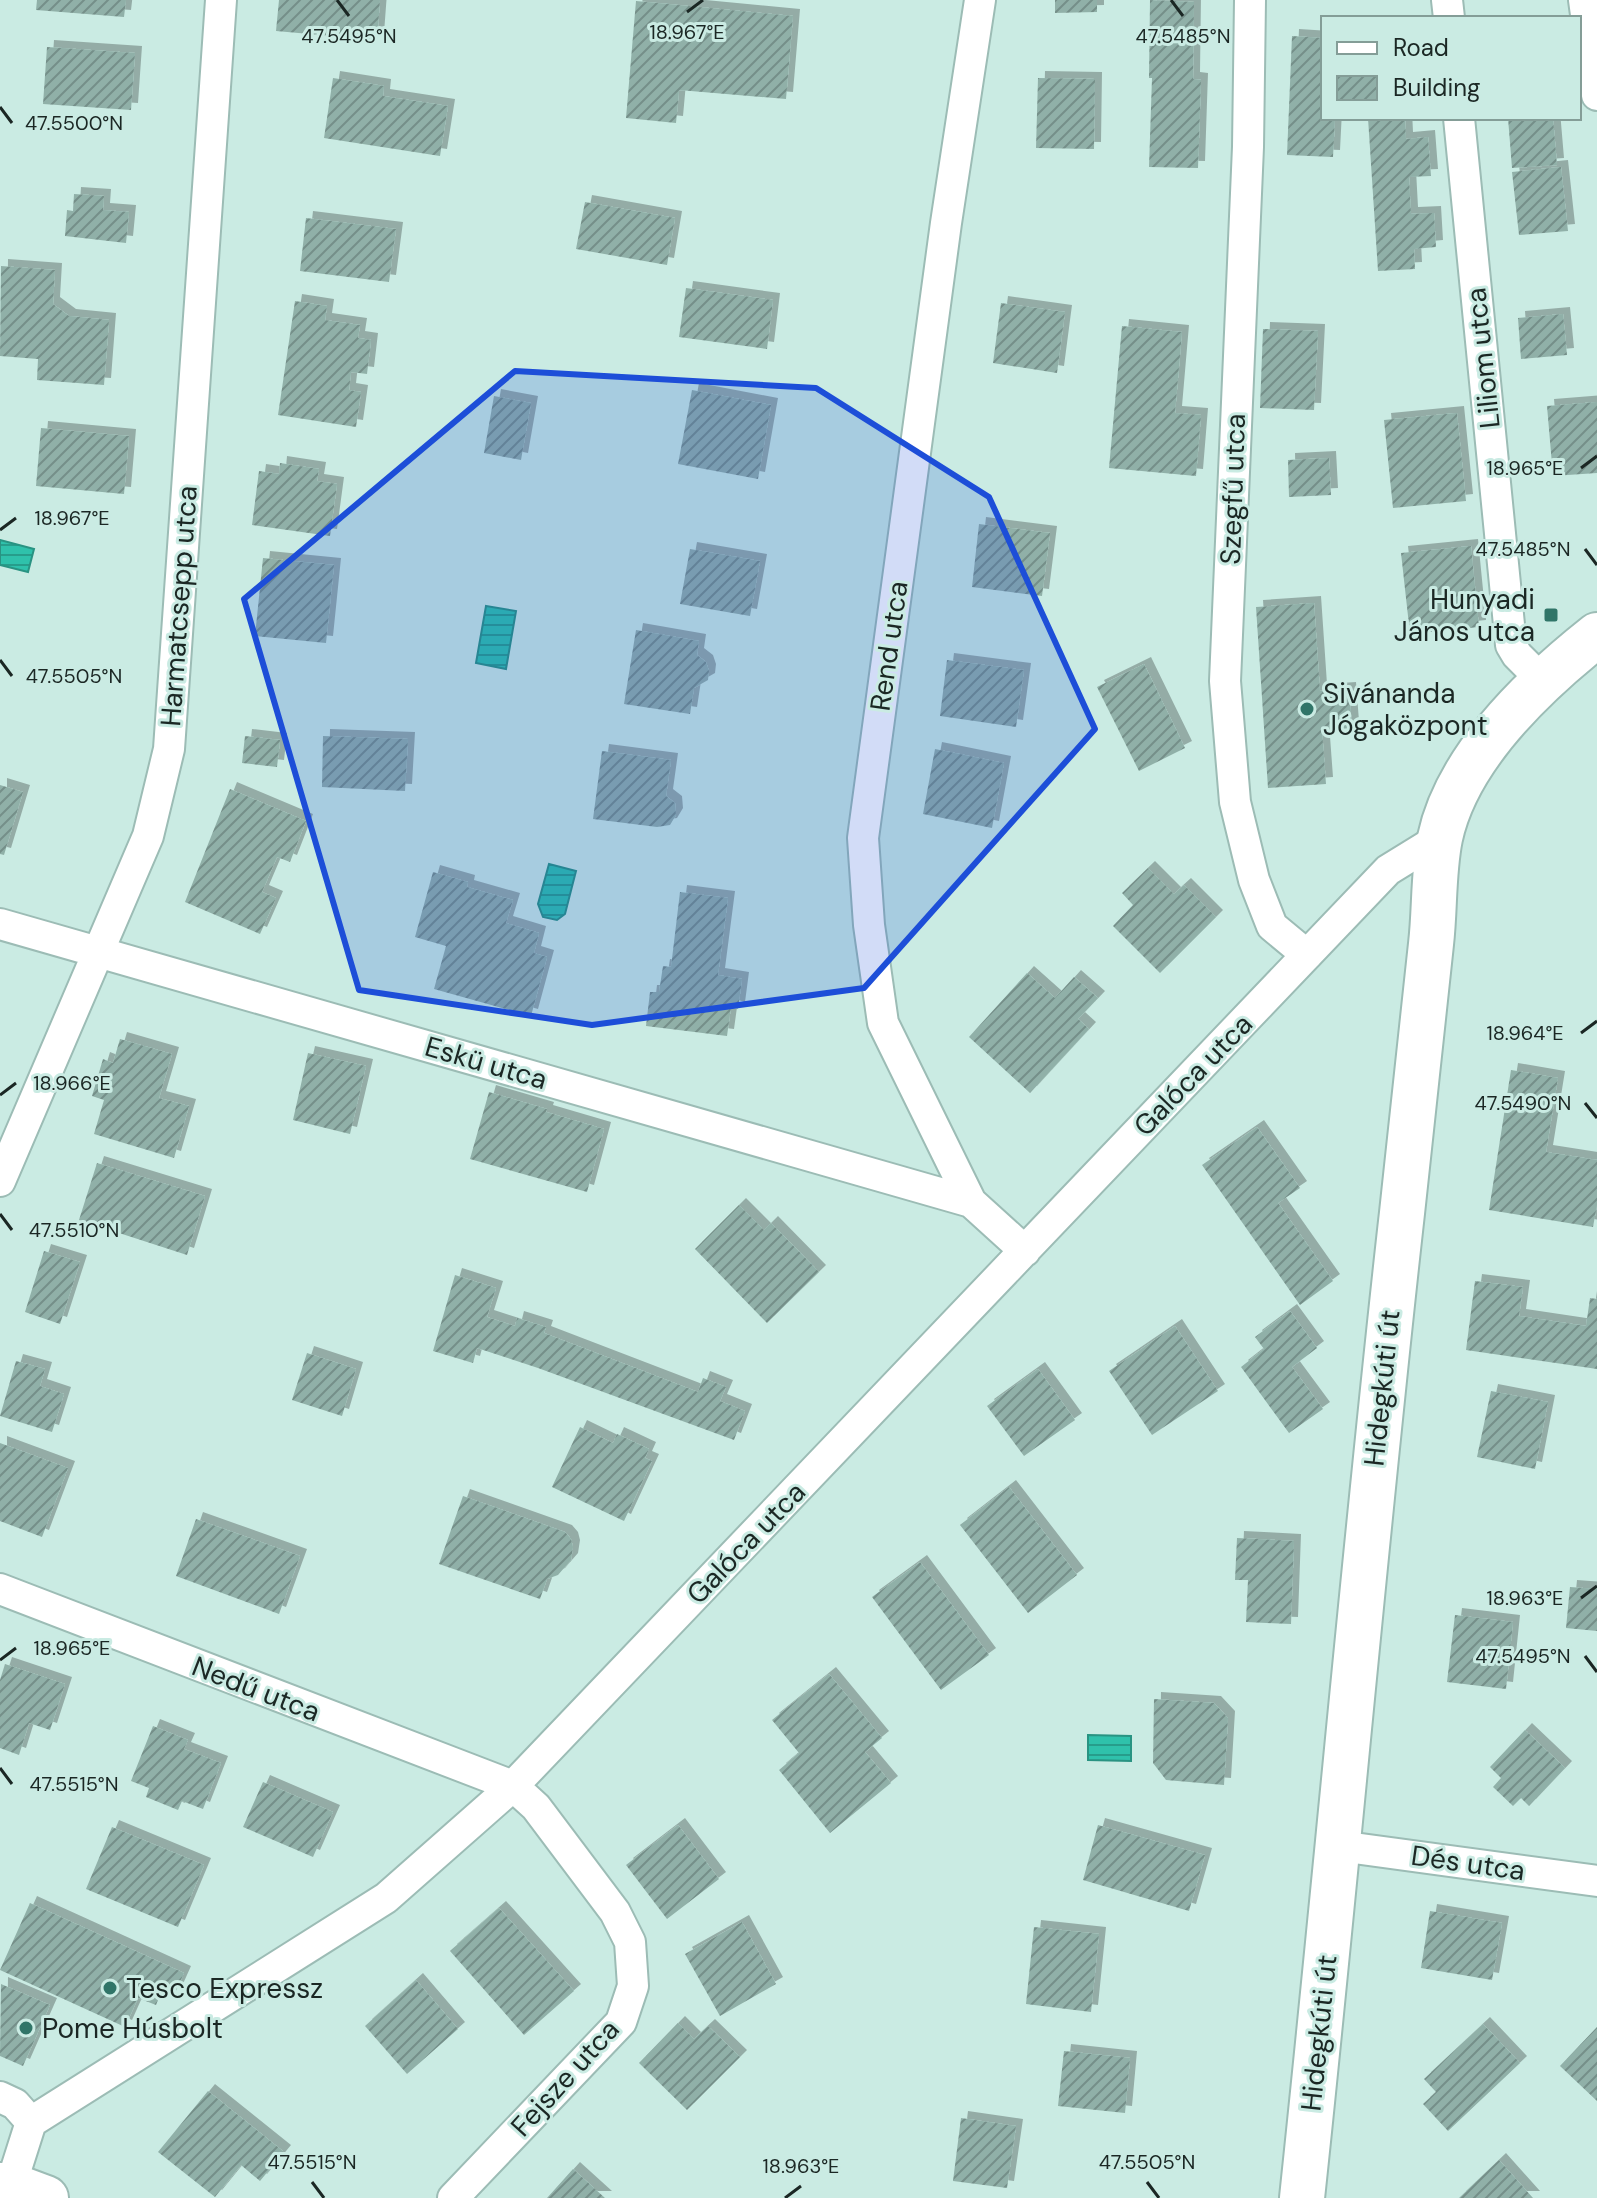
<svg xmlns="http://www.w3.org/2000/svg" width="1597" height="2198" font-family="'DM Sans',sans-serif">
  <defs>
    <pattern id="water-rules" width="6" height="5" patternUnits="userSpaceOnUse" patternTransform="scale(2)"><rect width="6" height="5" fill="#2fc1ab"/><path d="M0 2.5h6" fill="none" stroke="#279d8b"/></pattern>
    <pattern id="building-hatch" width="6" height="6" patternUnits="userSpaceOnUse" patternTransform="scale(2)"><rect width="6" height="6" fill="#90b0a8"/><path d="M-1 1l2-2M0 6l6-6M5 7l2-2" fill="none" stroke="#758f89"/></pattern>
    <filter id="shadow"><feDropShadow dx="7" dy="-7" stdDeviation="0" flood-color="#0004"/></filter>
  </defs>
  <rect width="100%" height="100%" fill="#caebe3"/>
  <path fill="url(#water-rules)" stroke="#299382" stroke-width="2" d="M0,540l34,9 -6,23 -28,-7z
    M486,606l30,5 -10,58 -30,-6z
    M549,864l27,7 -11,43 -8,6 -14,-3 -5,-13z
    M1088,1735l43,1v25l-43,-1z"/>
  <path fill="url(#building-hatch)" filter="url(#shadow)" d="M37,0h89l-2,17 -88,-7z
    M279,0h101l-3,40 -101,-9z
    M1055,0h42v12l-42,1z
    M1150,0l44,2 -1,77 8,1 -3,88 -49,-1 3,-89h-3z
    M636,1l157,15 -7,83 -107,-9 -3,33 -50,-5z
    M1292,36l31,2v80h12l-2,39 -46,-2z
    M47,47l88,6 -4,57 -88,-6z
    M333,78l51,8 -1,10 65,10 -8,50 -116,-18z
    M1038,78l57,1 -1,70 -58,-1z
    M1368,118h37l1,21 22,-2 3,39 -22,1 2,37 23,-1 2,34 -22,2 1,20 -37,2z
    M1508,118h45l4,47 -45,3z
    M1561,167l7,64 -49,4 -7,-63z
    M74,194l30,2 -1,14 26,2 -3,31 -61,-7 2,-26 6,1z
    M585,202l90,16 -8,47 -91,-16z
    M306,218l90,11 -7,53 -89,-11z
    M1,266l54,4 -2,34 16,12 40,4 -5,65 -67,-5 1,-21 -38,-3z
    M686,288l87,12 -6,49 -88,-12z
    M295,301l32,5 -2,14 35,5 -2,13 13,2 -4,34 -16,-2 -2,18 12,2 -5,35 -78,-12z
    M1001,303l64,9 -8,61 -64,-10z
    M1563,314l4,41 -46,4 -3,-41z
    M1122,326l60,6 -7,81 26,2 -5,61 -87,-8z
    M1263,329l55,2 -4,79 -54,-2z
    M692,390l79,15 -13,74 -80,-15z
    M494,396l37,7 -10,57 -37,-7z
    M1597,402v71l-44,3 -6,-70z
    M1457,413l9,88 -73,7 -9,-88z
    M41,428l88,8 -5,58 -88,-8z
    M1329,458l2,37 -42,2 -1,-37z
    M280,463l39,6 -2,12 20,3 -7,52 -78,-11 7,-54 20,3z
    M979,524l71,9 -8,63 -70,-9z
    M1471,546l8,81 -69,7 -9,-81z
    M690,549l70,12 -10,55 -70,-12z
    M263,558l71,7 -8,78 -71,-7z
    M1314,603l6,88 29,-2 3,39 -30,2 4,54 -58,4 -12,-181z
    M636,630l63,11 -2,14 9,7 3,9 -1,9 -14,8 -4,26 -66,-10z
    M947,660l77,10 -8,57 -76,-11z
    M1144,664l41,84 -46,23 -42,-84z
    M245,736l35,4 -3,27 -35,-4z
    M323,736l85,3 -3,52 -83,-4z
    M935,749l69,14 -12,65 -69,-14z
    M602,751l69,9 -5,36 9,7 1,12 -6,10 -13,2 -64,-8z
    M0,785l23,7 -19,63 -4,-1z
    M230,789l76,32 -16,41 -13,-5 -15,35 14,6 -16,36 -75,-32z
    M1148,868l26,26 10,-9 32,32 -56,56 -47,-47 20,-21 -11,-12z
    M433,872l35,10 -1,5 46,13 -7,23 33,10 -5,20 13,4 -16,59 -97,-27 12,-43 -31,-9z
    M680,892l48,6 -10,77 24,4 -4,30 -7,-2 -4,29 -81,-10 4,-34h9l4,-26 8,1z
    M1027,973l28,25 19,-21 24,21 -20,21 11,10 -59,64 -61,-56z
    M120,1039l52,15 -13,44 30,8 -15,52 -80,-24 10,-34 -12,-4 11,-37 10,4z
    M308,1053l58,13 -16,68 -57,-14z
    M1511,1070l47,8 -12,74 51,8v45l-4,22 -104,-17z
    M489,1092l58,17 -1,3 58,17 -17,63 -117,-33z
    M1257,1127l43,61 -22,15 55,78 -33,24 -98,-140z
    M97,1163l108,33 -18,59 -108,-35z
    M739,1205l25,25 7,-7 48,49 -52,51 -72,-74z
    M44,1251l36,11 -20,62 -35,-12z
    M455,1275l41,13 -9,29 28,9 2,-8 29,9 -2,6 154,59 5,-14 23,9 -6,14 25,10 -11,29 -196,-72 -61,-20 -4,15 -40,-12z
    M1475,1281l48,6 -4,29 67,10 4,-28 7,1v70l-131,-19z
    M1290,1311l27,37 -25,19 31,42 -34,24 -48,-66 23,-18 -9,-12z
    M1175,1326l43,65 -66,44 -43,-64z
    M307,1353l49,16 -14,47 -50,-16z
    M16,1361l29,8 -5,17 24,8 -12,38 -52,-16z
    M1038,1369l37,51 -51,36 -37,-50z
    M1491,1391l57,11 -13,67 -58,-12z
    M580,1427l33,16 4,-9 32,15 -4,9 7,3 -28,60 -72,-34z
    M0,1443l68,25 -26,69 -42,-16z
    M1009,1487l68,88 -49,38 -68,-88z
    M463,1496l102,36 6,7 2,8 -2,13 -13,15 -11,4 -7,20 -101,-35z
    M196,1519l104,37 -21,58 -103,-38z
    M1237,1538l57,3 -3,83 -45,-2 2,-42h-13z
    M920,1562l69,93 -48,35 -69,-93z
    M1570,1587l27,2v42l-31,-3z
    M1455,1615l58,7 -7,67 -59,-7z
    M5,1664l60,20 -15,46 -21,-7 -10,32 -19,-7v-68z
    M829,1674l53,64 -17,14 26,31 -61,50 -51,-63 20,-17 -27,-33z
    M1154,1699l60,4 14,15 -4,67 -58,-5 -13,-17z
    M153,1726l35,14 -4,9 37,14 -18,46 -21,-8 -4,9 -32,-13 3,-9 -18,-7z
    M1525,1730l40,38 -36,38 -8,-8 -8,8 -20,-19 8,-9 -11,-11z
    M263,1782l70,30 -20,45 -70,-30z
    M678,1825l41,54 -52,40 -41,-54z
    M1098,1825l107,30 -16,56 -106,-31z
    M112,1827l92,38 -26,62 -92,-38z
    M30,1903l154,70 -9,20 -12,-5 -7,17 -18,-7 -13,29 -125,-57z
    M499,1908l75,83 -50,44 -74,-84z
    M1430,1911l72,12 -10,57 -71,-12z
    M742,1922l34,62 -56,32 -35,-62z
    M1034,1927l65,7 -8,78 -65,-8z
    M416,1980l42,49 -51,45 -42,-48z
    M1,1984l49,21 -27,61 -23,-10z
    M678,2023l16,16 14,-13 32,31 -53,53 -48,-47z
    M1483,2024l37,39 -72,68 -25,-27 13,-12 -12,-13z
    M1597,2027v74l-37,-35z
    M1064,2051l66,7 -5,55 -67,-7z
    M208,2091l76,61 -24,29 -19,-16 -26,32 -57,-45z
    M961,2118l55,8 -9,62 -54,-7z
    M1499,2160l34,38h-74z
    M573,2169l32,29h-58z"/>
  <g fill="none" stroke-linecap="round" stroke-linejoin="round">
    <g stroke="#9cbcb5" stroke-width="34">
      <path id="street" d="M980,0l-34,223 -83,615 6,87 14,98 88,179 54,49
        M1250,0l-2,147 -23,534 10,121 19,78 18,46 35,29
        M1447,0l2,18
        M1584,0l13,95
        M1459,118l52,527 6,10 26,26
        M0,924l971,278
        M0,1181l148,-345 21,-87 52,-749
        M0,1589l513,197 23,21 79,105 15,30 3,44 -12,36 -168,176
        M1339,1846l258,35
        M0,2097l15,7 16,18
        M10,2198l1,-13 20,-63 355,-224 127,-112 875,-916 52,-32"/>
    </g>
    <g stroke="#9cbcb5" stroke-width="48">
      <path id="secondary" d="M0,2185h11l35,13
        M1302,2198c35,-328 63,-657 100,-985 9,-90 20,-179 29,-269 4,-34 2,-72 9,-106 17,-80 95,-154 157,-203"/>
    </g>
    <use href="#street" stroke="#fff" stroke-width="30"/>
    <use href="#secondary" stroke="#fff" stroke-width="44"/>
  </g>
  <path fill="#1d4ed8" fill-opacity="0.2" stroke="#1d4ed8" stroke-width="6" stroke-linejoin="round" d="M515,371l301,17 173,109 106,232 -231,259 -272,37 -233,-35 -115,-391z"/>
  <path fill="none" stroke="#1b2724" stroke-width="3" d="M337,0l12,16M1171,0l12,16M687,12l16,-12M0,107l12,16M1581,468l16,-12M0,530l16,-12M1585,549l12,16M0,660l12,16M1581,1033l16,-12M0,1095l16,-12M1585,1103l12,15M0,1214l12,16M1581,1598l16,-12M1585,1656l12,16M0,1660l16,-12M0,1768l12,16M312,2182l12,16M1147,2182l12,16M785,2198l16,-12"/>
  <g fill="#307568" stroke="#caebe3" stroke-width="3">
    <rect x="1543" y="607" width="16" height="16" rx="4"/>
    <circle cx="1307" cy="709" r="8"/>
    <circle cx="110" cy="1988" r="8"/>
    <circle cx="26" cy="2028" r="8"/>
  </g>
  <g text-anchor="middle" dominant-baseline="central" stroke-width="6" stroke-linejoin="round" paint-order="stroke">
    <g font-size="28" fill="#1b2724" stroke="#caebe3">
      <text transform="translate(1483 358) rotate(-96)">Liliom utca</text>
      <text transform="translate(1233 489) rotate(-88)">Szegfű utca</text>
      <text transform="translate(179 606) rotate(-86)">Harmatcsepp utca</text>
      <text transform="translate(889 646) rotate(-82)">Rend utca</text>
      <text transform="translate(486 1063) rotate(16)">Eskü utca</text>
      <text transform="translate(1193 1075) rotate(-46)">Galóca utca</text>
      <text transform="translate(1382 1388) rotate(-84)">Hidegkúti út</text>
      <text transform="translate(746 1543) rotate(-46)">Galóca utca</text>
      <text transform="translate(256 1689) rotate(21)">Nedű utca</text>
      <text transform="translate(1468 1863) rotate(8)">Dés utca</text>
      <text transform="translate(1319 2033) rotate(-84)">Hidegkúti út</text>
      <text transform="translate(565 2078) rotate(-48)">Fejsze utca</text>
    </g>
    <g font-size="28" fill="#1b2724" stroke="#caebe3" text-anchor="start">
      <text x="1535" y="599" text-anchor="end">Hunyadi<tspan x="1535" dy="32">János utca</tspan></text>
      <text x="1323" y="693">Sivánanda<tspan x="1323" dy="32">Jógaközpont</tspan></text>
      <text x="126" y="1988">Tesco Expressz</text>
      <text x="42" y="2028">Pome Húsbolt</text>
    </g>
  </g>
  <g font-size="20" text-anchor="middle" fill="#1b2724" stroke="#caebe3" stroke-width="6" stroke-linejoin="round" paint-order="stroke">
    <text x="687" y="39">18.967°E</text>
    <text x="349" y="43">47.5495°N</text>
    <text x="1183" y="43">47.5485°N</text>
    <text x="74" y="130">47.5500°N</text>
    <text x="1525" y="475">18.965°E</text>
    <text x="72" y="525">18.967°E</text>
    <text x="1523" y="556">47.5485°N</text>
    <text x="74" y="683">47.5505°N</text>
    <text x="1525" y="1040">18.964°E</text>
    <text x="72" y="1090">18.966°E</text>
    <text x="1523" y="1110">47.5490°N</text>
    <text x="74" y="1237">47.5510°N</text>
    <text x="1525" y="1605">18.963°E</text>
    <text x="72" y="1655">18.965°E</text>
    <text x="1523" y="1663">47.5495°N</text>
    <text x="74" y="1791">47.5515°N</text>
    <text x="312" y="2169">47.5515°N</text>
    <text x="1147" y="2169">47.5505°N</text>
    <text x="801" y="2173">18.963°E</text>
  </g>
  <rect x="1321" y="16" width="260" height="104" fill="#caebe3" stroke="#849d97" stroke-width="2"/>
  <rect x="1337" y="42" width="40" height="12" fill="#ffffff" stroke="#849d97" stroke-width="2"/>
  <text x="1393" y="56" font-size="24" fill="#1b2724">Road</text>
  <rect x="1337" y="76" width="40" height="24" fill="url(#building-hatch)" stroke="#849d97" stroke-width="2"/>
  <text x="1393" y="96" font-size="24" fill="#1b2724">Building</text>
</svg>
